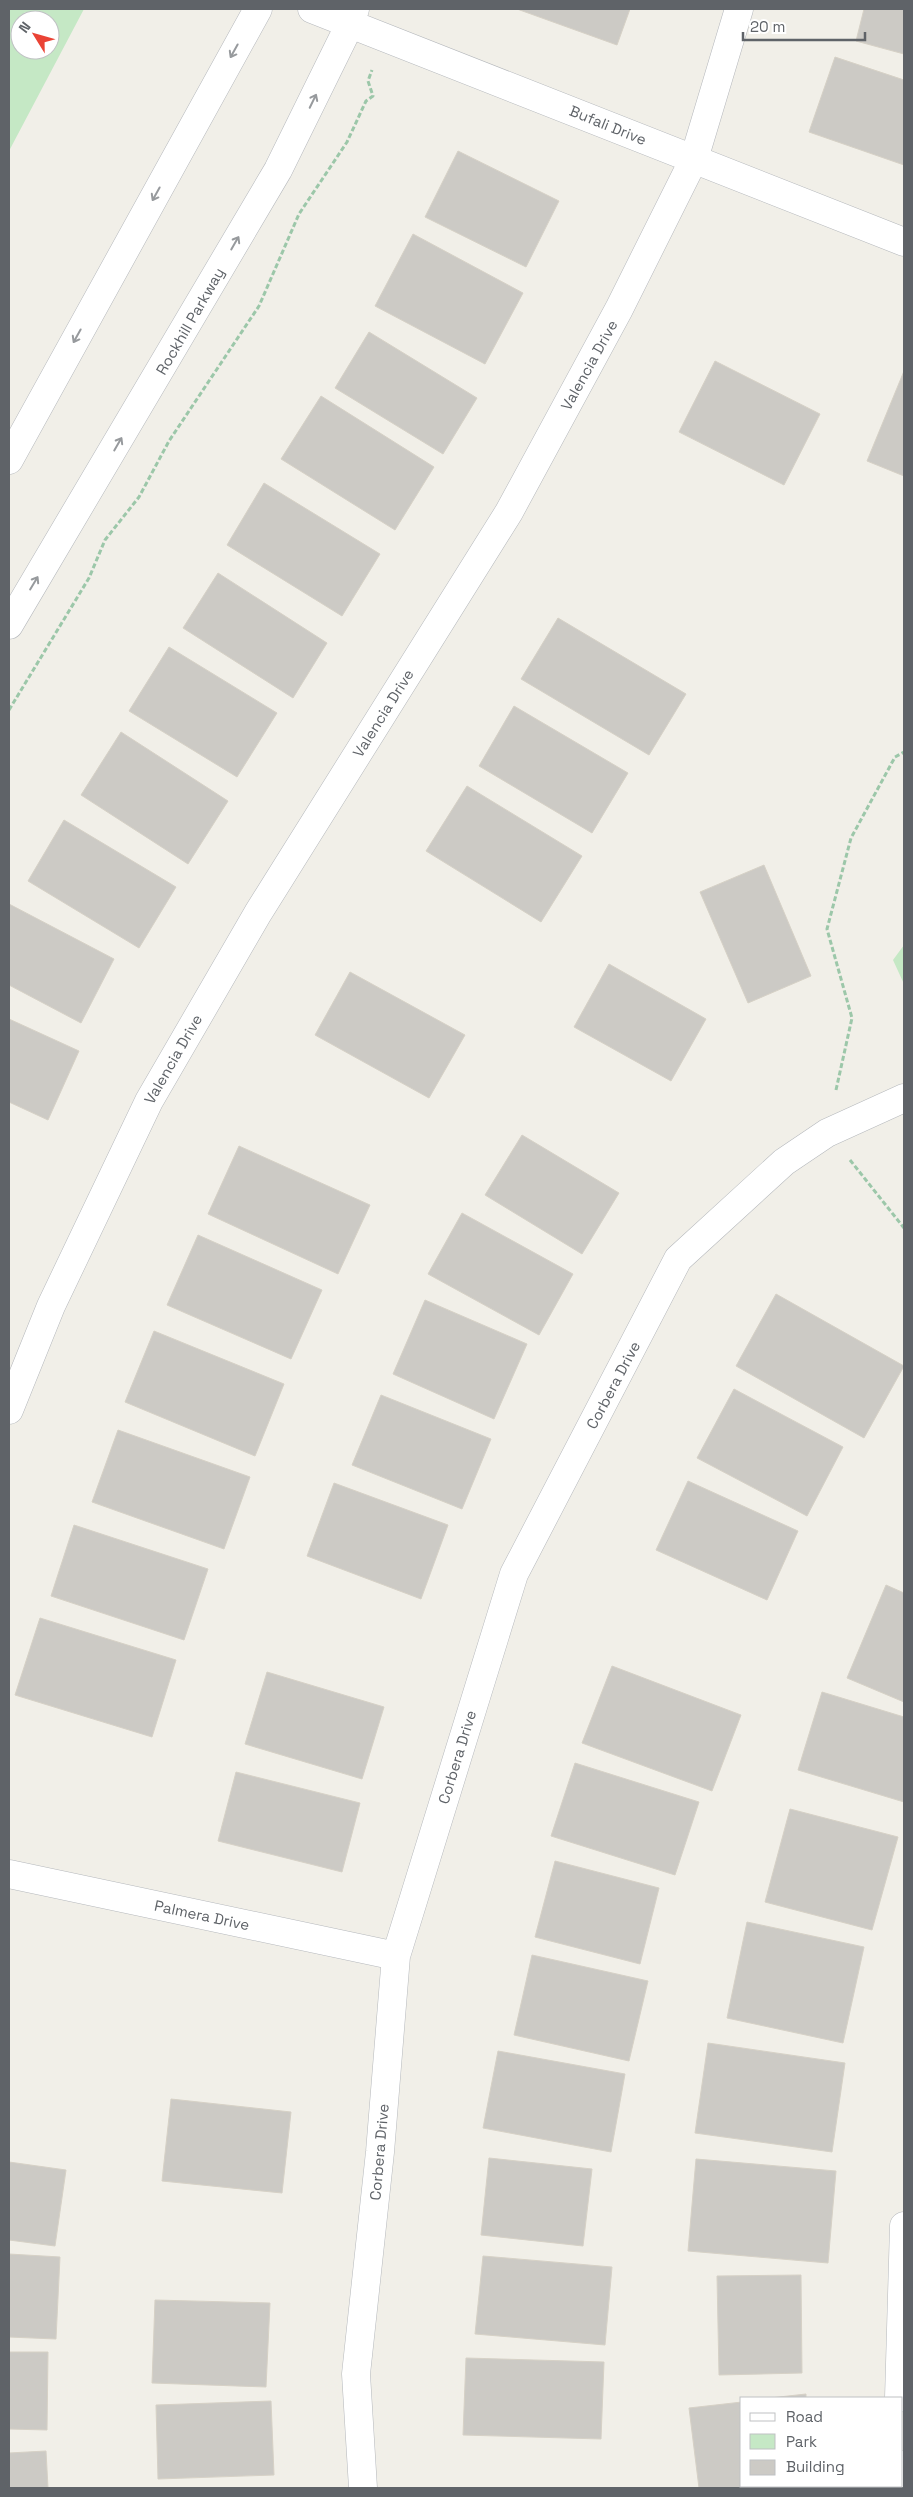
<svg xmlns="http://www.w3.org/2000/svg" width="913" height="2497" font-family="'Space Grotesk',sans-serif">
  <rect width="100%" height="100%" fill="#f1efe8"/>
  <path fill="#c5e8c5" fill-rule="evenodd" d="M9,9h75l-75,142zM20,20h30v30h-30z
    M904,945v39l-11,-24z"/>
  <path fill="#cccac5" stroke="#d6d1c6" d="M517,9h113l-13,36z
    M864,9h40v45l-48,-13z
    M835,57l69,23v85l-95,-33z
    M458,151l101,50 -33,66 -101,-50z
    M413,234l110,59 -38,71 -110,-58z
    M369,332l108,66 -34,56 -108,-66z
    M715,361l105,53 -36,71 -105,-53z
    M904,371v105l-37,-15z
    M321,396l113,71 -39,63 -114,-71z
    M264,483l116,71 -38,62 -115,-71z
    M218,573l109,70 -34,55 -110,-70z
    M558,618l128,76 -37,61 -128,-76z
    M169,647l108,66 -40,64 -108,-66z
    M514,706l114,67 -36,60 -113,-67z
    M121,732l107,69 -40,63 -107,-69z
    M467,786l115,70 -41,66 -115,-71z
    M64,820l112,67 -37,61 -111,-67z
    M764,865l47,111 -63,27 -48,-111z
    M9,904l105,55 -33,64 -72,-38z
    M609,964l97,55 -35,62 -97,-54z
    M350,972l115,63 -36,63 -114,-63z
    M9,1019l70,32 -31,69 -39,-18z
    M522,1135l97,58 -37,61 -97,-59z
    M239,1146l131,59 -32,69 -130,-60z
    M462,1213l111,61 -34,61 -111,-61z
    M198,1235l124,55 -31,69 -124,-54z
    M776,1294l128,72 -40,72 -128,-72z
    M425,1300l102,44 -33,75 -101,-45z
    M154,1331l130,53 -29,72 -130,-54z
    M734,1389l109,58 -36,69 -110,-58z
    M381,1395l110,44 -29,70 -110,-44z
    M118,1430l132,47 -26,72 -132,-47z
    M688,1481l110,50 -31,69 -111,-50z
    M334,1483l114,42 -27,74 -114,-43z
    M74,1525l134,44 -24,71 -133,-44z
    M886,1585l18,8v109l-57,-24z
    M40,1618l136,42 -24,77 -137,-42z
    M612,1666l129,49 -29,76 -130,-48z
    M267,1672l117,35 -22,72 -117,-35z
    M822,1692l82,25v85l-106,-32z
    M575,1763l124,39 -24,73 -124,-39z
    M236,1772l124,31 -18,69 -124,-31z
    M790,1809l108,28 -26,93 -107,-28z
    M555,1861l104,27 -19,76 -105,-27z
    M747,1922l117,25 -21,96 -116,-25z
    M532,1955l116,26 -19,80 -115,-26z
    M708,2043l137,20 -13,89 -137,-19z
    M498,2051l127,23 -14,78 -128,-24z
    M171,2099l120,13 -9,81 -120,-12z
    M489,2158l103,11 -9,77 -102,-11z
    M696,2159l140,12 -8,92 -140,-12z
    M9,2162l57,8 -11,76 -46,-6z
    M9,2254l51,3 -4,82 -47,-2z
    M483,2256l129,11 -7,78 -130,-11z
    M801,2275l1,98 -83,2 -2,-99z
    M155,2300l115,3 -4,84 -114,-4z
    M9,2352h39l-1,78 -38,-1z
    M466,2358l138,4 -3,77 -138,-4z
    M806,2394v4h-36z
    M271,2401l3,74 -116,4 -2,-74z
    M742,2402v84h74l-17,2h-100l-10,-80z
    M46,2451l2,37h-39v-35z"/>
  <g fill="none" stroke-linecap="round" stroke-linejoin="round">
    <g stroke="#b5b8bc" stroke-width="29">
      <path id="minor" d="M312,9l592,233
        M9,460l249,-451
        M9,625l269,-455 72,-146 5,-15
        M9,1410l42,-104 98,-205 109,-188 251,-401 110,-203 75,-150 45,-150
        M9,1874l387,82
        M899,2398l5,-172
        M902,2465l2,23
        M363,2488l-7,-114 24,-222 16,-196 118,-382 164,-315 106,-97 43,-29 77,-35"/>
    </g>
    <path stroke="#9cc7a9" stroke-width="3" stroke-dasharray="5 2.5" stroke-linecap="butt" d="M9,710l80,-132 16,-38 34,-43 30,-56 90,-135 40,-92 48,-72 19,-41 7,-5 -5,-15 4,-11
      M836,1090l16,-72 -25,-89 24,-91 44,-81 9,-5
      M850,1160l54,68"/>
    <use href="#minor" stroke="#fff" stroke-width="28"/>
  </g>
  <defs><path id="oneway-shaft" d="M-6 0H5M1.5-3L5.5 0L1.5 3" fill="none" stroke-width="1.6" stroke-linecap="round" stroke-linejoin="round" transform="scale(1.25)"/></defs>
  <g stroke="#979a9d">
    <use href="#oneway-shaft" transform="translate(234 51) rotate(119)"/>
    <use href="#oneway-shaft" transform="translate(313 101) rotate(-64)"/>
    <use href="#oneway-shaft" transform="translate(156 194) rotate(119)"/>
    <use href="#oneway-shaft" transform="translate(235 243) rotate(-60)"/>
    <use href="#oneway-shaft" transform="translate(77 336) rotate(119)"/>
    <use href="#oneway-shaft" transform="translate(118 444) rotate(-60)"/>
    <use href="#oneway-shaft" transform="translate(34 583) rotate(-59)"/>
  </g>
  <g text-anchor="middle" dominant-baseline="central" stroke-width="5" stroke-linejoin="round" paint-order="stroke">
    <g font-size="15" fill="#5f6368" stroke="#fff">
      <text transform="translate(608 125) rotate(22)">Bufali Drive</text>
      <text transform="translate(190 321) rotate(-60)">Rockhill Parkway</text>
      <text transform="translate(589 365) rotate(-61)">Valencia Drive</text>
      <text transform="translate(383 713) rotate(-58)">Valencia Drive</text>
      <text transform="translate(173 1059) rotate(-60)">Valencia Drive</text>
      <text transform="translate(613 1385) rotate(-62)">Corbera Drive</text>
      <text transform="translate(457 1757) rotate(-73)">Corbera Drive</text>
      <text transform="translate(202 1915) rotate(12)">Palmera Drive</text>
      <text transform="translate(379 2152) rotate(-85)">Corbera Drive</text>
    </g>
  </g>
  <rect width="913" height="2497" fill="none" stroke="#5f6368" stroke-width="20"/>
  <rect x="740" y="2397" width="162" height="90" fill="#ffffff" stroke="#bfc1c3"/>
  <rect x="750" y="2413" width="25" height="8" fill="#ffffff" stroke="#bfc1c3"/>
  <text x="786" y="2422" font-size="15" fill="#5f6368">Road</text>
  <rect x="750" y="2434" width="25" height="15" fill="#c5e8c5" stroke="#bfc1c3"/>
  <text x="786" y="2447" font-size="15" fill="#5f6368">Park</text>
  <rect x="750" y="2460" width="25" height="15" fill="#cccac5" stroke="#bfc1c3"/>
  <text x="786" y="2472" font-size="15" fill="#5f6368">Building</text>
  <g transform="translate(35 35) rotate(307)"><circle r="24" fill="#ffffff" stroke="#bfc1c3"/>
  <path d="M0-4L9 19L0 12L-9 19Z" fill="#ea4335"/>
  <text y="-8" font-size="14" font-weight="bold" text-anchor="middle" fill="#5f6368">N</text>
  </g>
  <path d="M743 32v8h122v-8" fill="none" stroke="#5f6368" stroke-width="2.5"/>
  <text x="750" y="32" font-size="15" fill="#5f6368" stroke="#ffffff" stroke-width="4" paint-order="stroke">20 m</text>
</svg>
